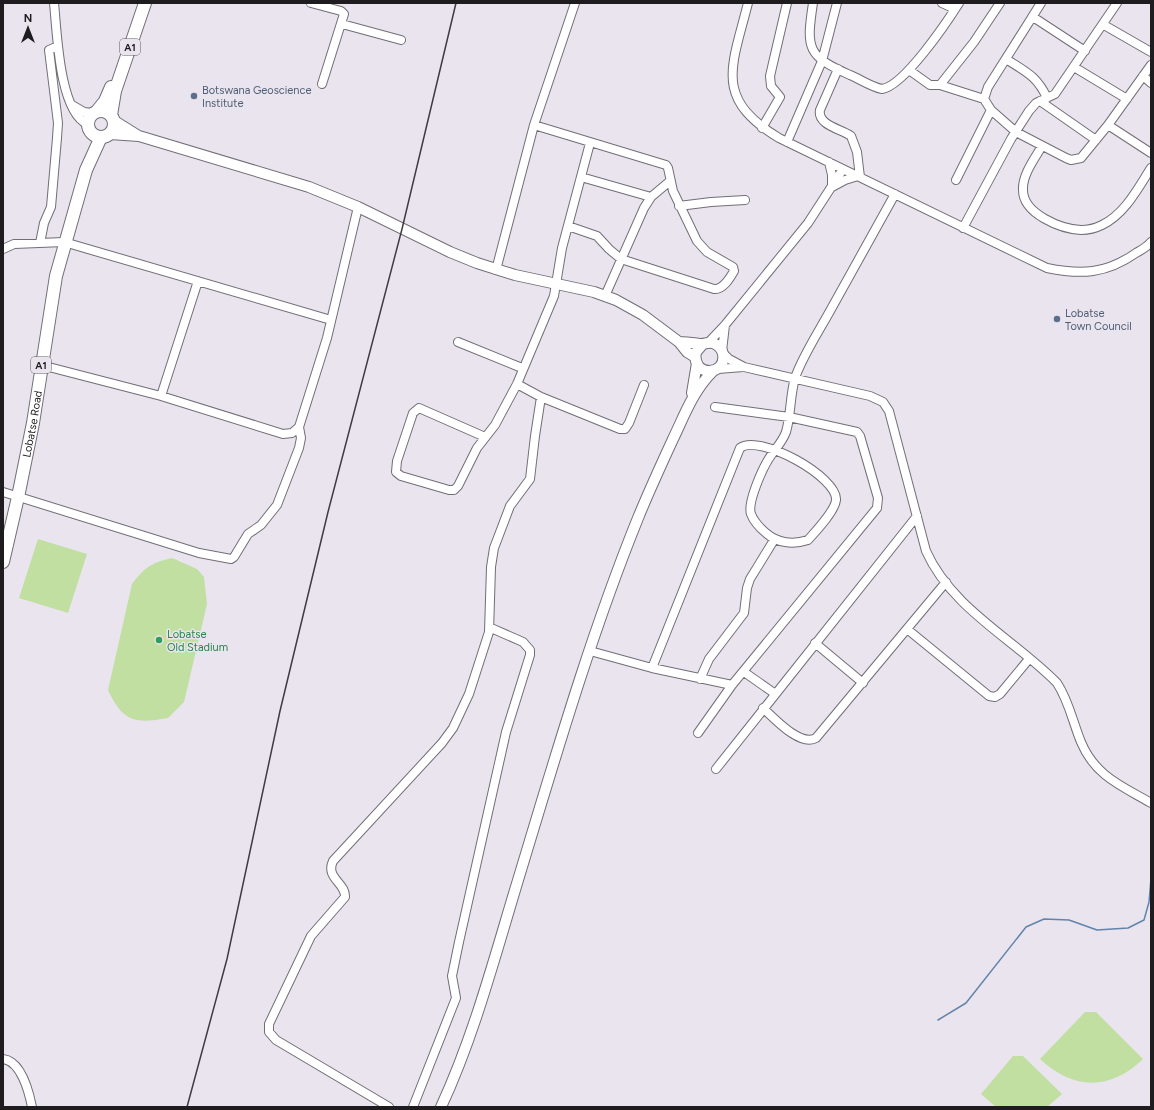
<svg xmlns="http://www.w3.org/2000/svg" width="1154" height="1110" font-family="Figtree,sans-serif">
  <rect width="100%" height="100%" fill="#e9e4ee"/>
  <path fill="#c1dfa1" d="M38,539l49,15 -19,59 -49,-15z
    M172,558l25,11 7,8 3,27 -23,98 -16,16c-33,6 -45,4 -60,-28l24,-106c13,-17 19,-21 40,-26z
    M1085,1012h11l47,47c-33,32 -70,31 -103,0z
    M1013,1056h10l39,38 -15,13h-51l-15,-13z"/>
  <g fill="none" stroke-linecap="round" stroke-linejoin="round">
    <path stroke="#6184ad" stroke-width="1.5" d="M938,1020l28,-17 60,-76 18,-8 25,1 28,10 31,-2 16,-8 5,-18 2,-23"/>
    <g stroke="#726e76" stroke-width="10">
      <path id="minor" d="M54,3c3,28 5,108 33,121
        M311,3l30,8 3,3 -22,70
        M748,3c-16,64 -35,95 31,135l268,130c34,7 59,6 89,-15 5,-3 11,-6 15,-11
        M813,3c-7,46 -6,53 37,72 10,4 21,12 32,14 22,-3 65,-67 77,-86
        M942,3l13,6
        M1041,3l-53,84 -4,12 7,11 25,22 50,26 5,2 10,-2 27,-33 43,-60
        M1033,17l52,34
        M342,24l59,16
        M1104,25l47,27
        M1006,59c20,13 31,17 41,39
        M1074,67l53,32
        M838,69l-18,41c-3,15 21,19 31,26l6,16 3,25
        M909,70l21,15h10l34,-43 26,-39
        M1143,76l8,7
        M940,85l44,14
        M1040,101l56,39
        M72,105l12,7 8,1
        M534,125l132,40 2,3 5,23 24,50 10,11 26,15 1,4c-4,7 -11,19 -20,18l-93,-30 -12,-10 -12,-13 -29,-10
        M1108,125l43,28
        M762,128l18,-31 -9,-11 -1,-10 17,-73
        M787,142l35,-81 15,-58
        M1042,146c-7,12 -20,29 -19,44 0,24 38,39 58,40 7,0 15,-2 21,-5 23,-11 36,-37 49,-57
        M829,162l3,13v10
        M581,177l70,20
        M956,180l35,-70
        M832,187l13,-7 13,-4
        M679,206l32,-4 34,-2
        M963,228l48,-89 18,-28 7,-8 19,-9 62,-91
        M40,243l4,-20 7,-16 6,-69 1,-15 -9,-73 9,-4
        M3,249l11,-5 50,-2 267,78
        M496,270l38,-145 41,-122
        M605,296l39,-88 7,-11 19,-16
        M458,342l64,26
        M708,343l17,-18 83,-102 35,-54
        M722,351l3,-26
        M723,353l6,6 15,8 126,29 13,6 6,9 37,140c26,58 88,88 131,132 12,18 16,40 24,59 14,34 41,44 70,61
        M41,365l120,31 122,38 9,-1 7,-6 28,-89 31,-131
        M718,369l25,-2
        M517,384l24,13 79,32h5l4,-6 15,-38
        M161,396l37,-115
        M485,437l-66,-29 -6,5 -16,48 -1,11 5,4 48,14h5l4,-4 19,-38 18,-23 22,-41 37,-88 8,-48 28,-105
        M3,492l196,61 32,6 3,-2 14,-23 13,-9 16,-20 22,-57 2,-10 -2,-11
        M907,629l82,67 6,1 5,-3 29,-35
        M815,643l48,40
        M590,651l62,17 80,17 145,-177 1,-10 -18,-62 -3,-4 -68,-15 -74,-10
        M652,668l88,-220c19,-15 98,29 96,52 -1,11 -20,31 -28,40 -15,5 -31,3 -42,-7 -6,-5 -12,-11 -15,-19 -4,-11 11,-44 17,-54 6,-10 14,-17 18,-28 5,-17 4,-37 9,-54 7,-21 24,-47 35,-67 22,-39 43,-78 65,-117
        M744,672l30,21
        M700,679l9,-20 35,-46 3,-25 3,-9 24,-39
        M763,708c11,10 37,39 53,30l130,-156
        M698,733l34,-48
        M716,769l201,-253
        M3,1059c18,2 26,33 29,48
        M389,1107l-113,-67 -7,-8v-8l42,-88 34,-39c1,-14 -20,-19 -12,-36l109,-118 11,-15 16,-34 20,-62 2,-65 3,-19 16,-42 20,-27 5,-43 6,-39
        M413,1107l43,-109 -4,-22 7,-34 47,-210 24,-77v-5l-7,-8 -32,-14"/>
    </g>
    <g stroke="#726e76" stroke-width="12">
      <path id="major" d="M113,120l24,15
        M110,134l29,2 170,51 49,20 92,45 27,11 38,12 79,17 22,8 27,15 36,27 8,10 8,5
        M679,342c7,0 14,1 22,2 4,0 7,-2 12,-1 5,2 9,6 10,11 4,22 -32,24 -27,-2l7,-8
        M692,393l5,-30
        M441,1107c32,-69 52,-144 74,-217 38,-125 74,-251 123,-372 11,-27 23,-53 35,-79 12,-25 20,-48 40,-68"/>
    </g>
    <g stroke="#726e76" stroke-width="14">
      <g id="highway">
        <circle cx="101" cy="124" r="13"/>
        <path d="M97,111l8,-10 6,-14"/>
        <path d="M111,115l4,-24 30,-88"/>
        <path id="s1" d="M3,562l15,-65 15,-74 23,-147 30,-106 15,-33"/>
      </g>
    </g>
    <use href="#minor" stroke="#fff" stroke-width="8"/>
    <use href="#major" stroke="#fff" stroke-width="10"/>
    <use href="#highway" stroke="#fff" stroke-width="12"/>
    <path stroke="#3f3c40" stroke-width="1.5" d="M187,1107l40,-148 53,-248 48,-199 74,-283 54,-226"/>
  </g>
  <g fill="#5c6f8a" stroke="#e9e4ee" stroke-width="1.5">
    <circle cx="194" cy="96" r="4"/>
    <circle cx="1057" cy="319" r="4"/>
  </g>
  <circle fill="#2e9e5b" stroke="#e9e4ee" stroke-width="1.5" cx="159" cy="640" r="4"/>
  <g text-anchor="middle" dominant-baseline="central" stroke-width="3" stroke-linejoin="round" paint-order="stroke">
    <g fill="#e9e4ee" stroke="#5b585d" stroke-width="1">
      <rect x="120" y="39" width="20" height="16" rx="3"/>
      <rect x="31" y="357" width="20" height="16" rx="3"/>
    </g>
    <g font-size="10" font-weight="bold" fill="#1e1c1f">
      <text x="130" y="47">A1</text>
      <text x="41" y="365">A1</text>
    </g>
    <g font-size="11" fill="#4e5e75" stroke="#e9e4ee" text-anchor="start">
      <text x="202" y="90">Botswana Geoscience<tspan x="202" dy="13">Institute</tspan></text>
      <text x="1065" y="313">Lobatse<tspan x="1065" dy="13">Town Council</tspan></text>
    </g>
    <g font-size="11" fill="#1e1c1f" stroke="#e9e4ee">
      <text stroke="none"><textPath href="#s1" startOffset="141">Lobatse Road</textPath></text>
    </g>
    <g font-size="11" fill="#27864d" stroke="#e9e4ee" text-anchor="start">
      <text x="167" y="634">Lobatse<tspan x="167" dy="13">Old Stadium</tspan></text>
    </g>
  </g>
  <rect width="1154" height="1110" fill="none" stroke="#1e1c1f" stroke-width="8"/>
  <g transform="translate(28 28)" stroke="#e9e4ee" stroke-width="3" paint-order="stroke">
  <path d="M0-3L7 15L0 10L-7 15Z" fill="#1e1c1f"/>
  <text y="-6" font-size="11" font-weight="bold" text-anchor="middle" fill="#1e1c1f">N</text>
  </g>
</svg>
